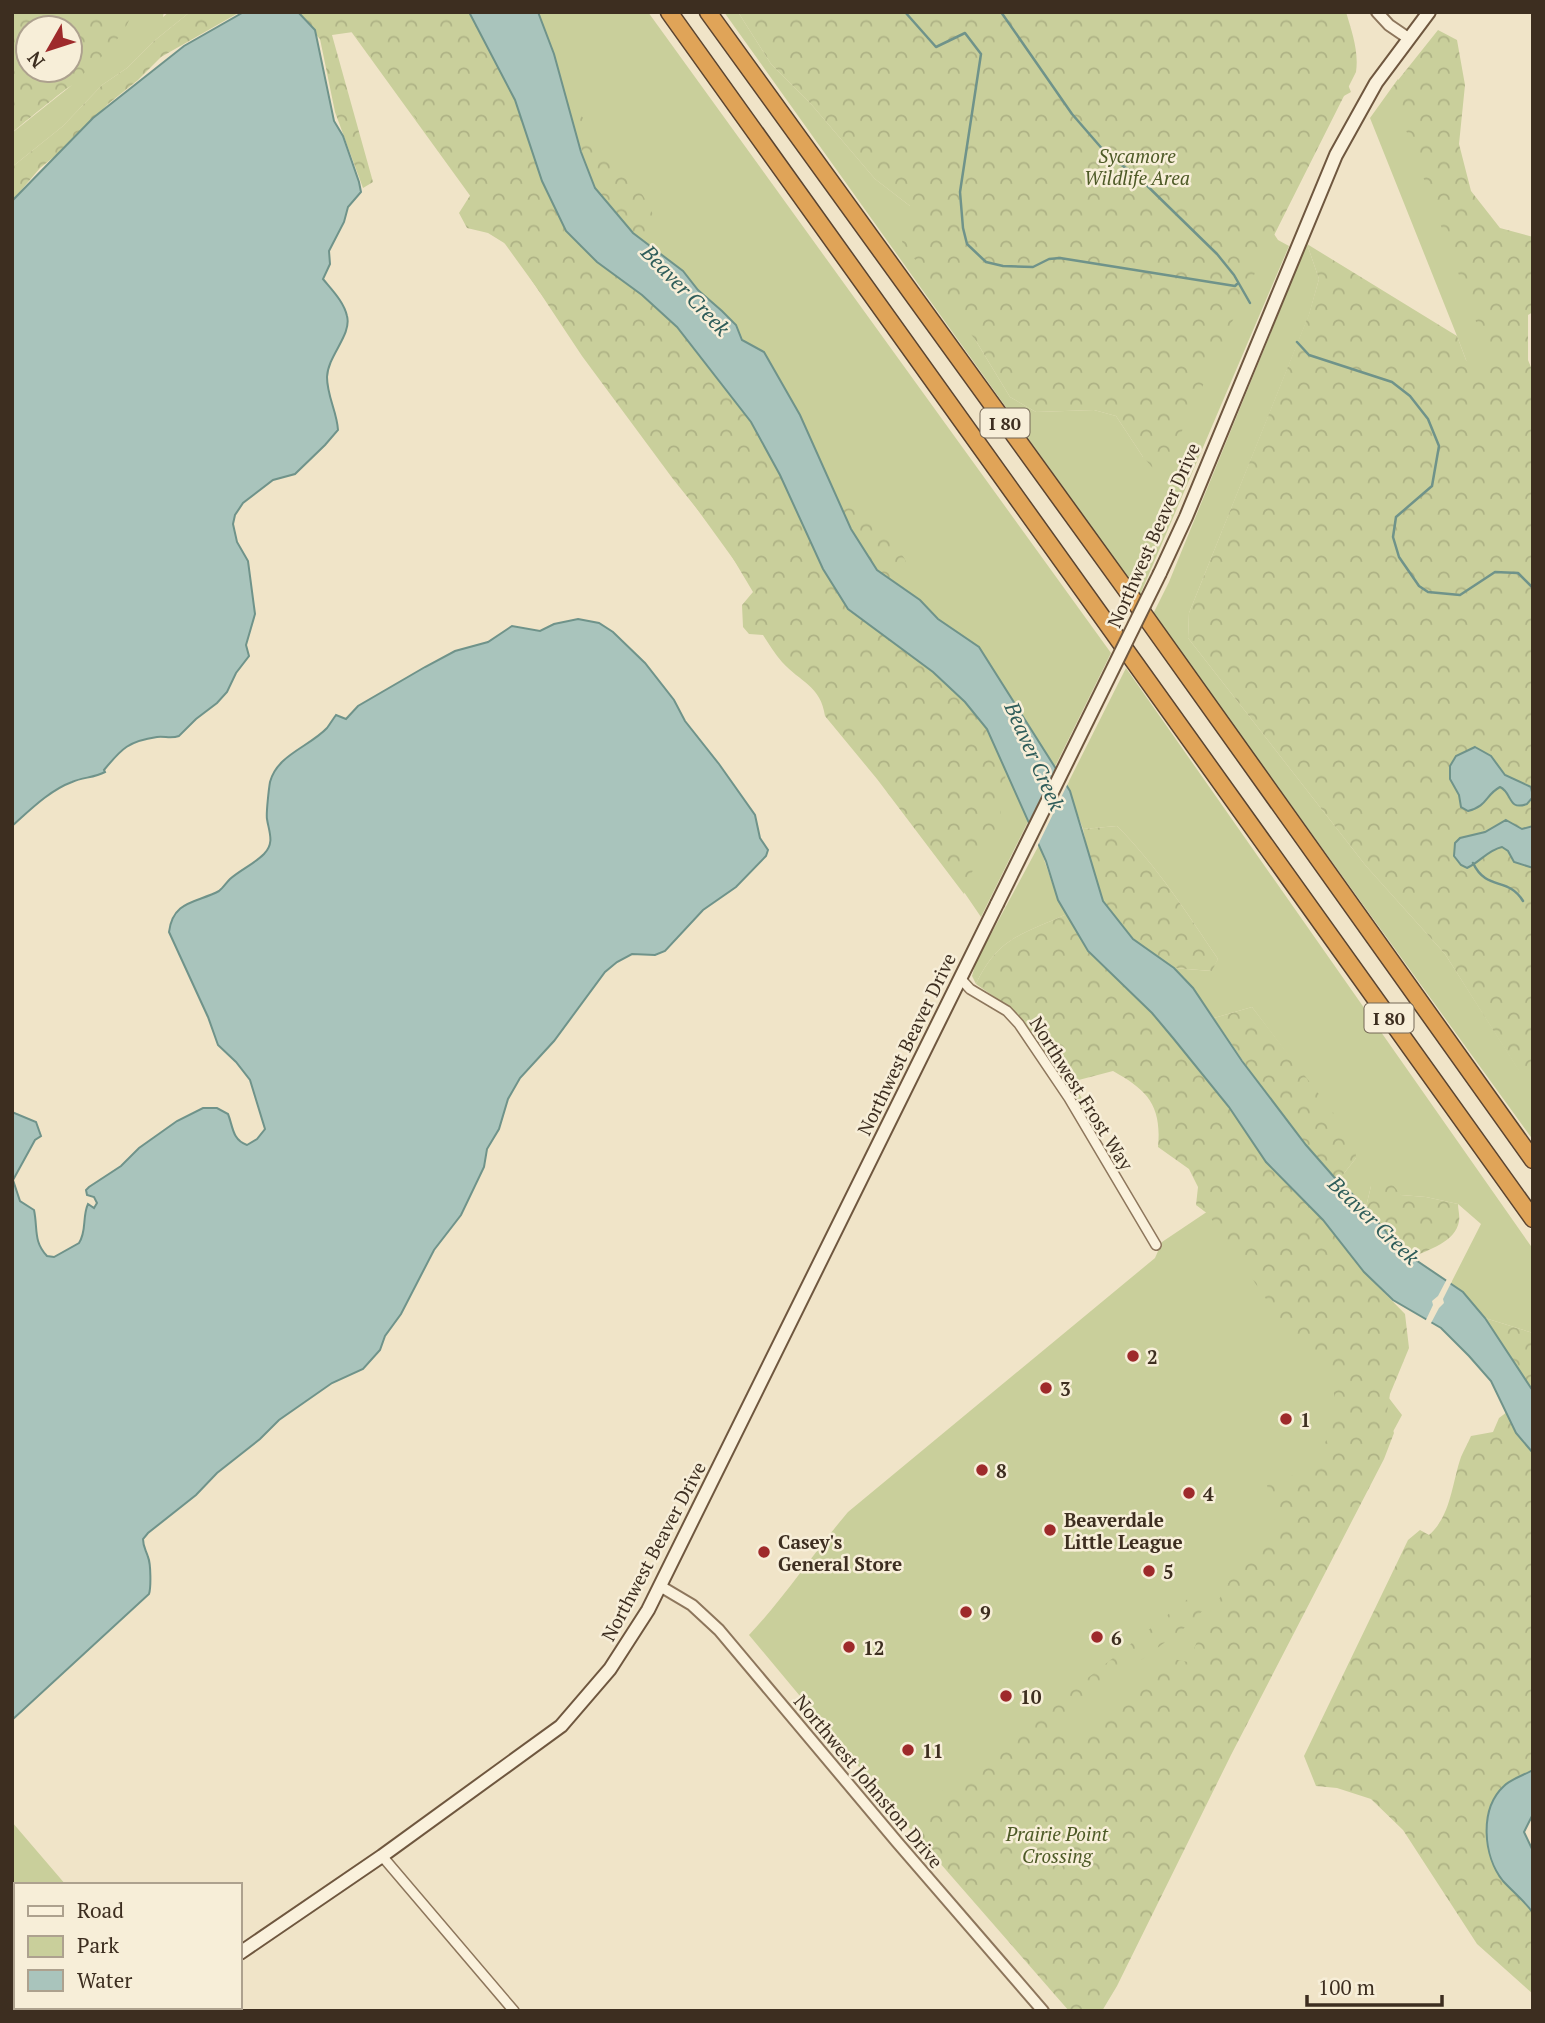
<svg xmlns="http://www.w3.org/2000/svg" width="1545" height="2023" font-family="'PT Serif',serif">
  <defs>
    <pattern id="forest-crowns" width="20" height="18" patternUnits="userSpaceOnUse" patternTransform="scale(1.75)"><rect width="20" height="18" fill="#c9cf9b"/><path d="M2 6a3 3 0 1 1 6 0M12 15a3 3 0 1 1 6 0" fill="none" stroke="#aeb285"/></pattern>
  </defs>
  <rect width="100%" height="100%" fill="#f0e4c8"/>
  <path fill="#c9cf9b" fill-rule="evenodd" d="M12,12h152l-1,5 6,-5h21l-36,29 -27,27 -25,17 -39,41 -51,41v-34l60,-48 -60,41zM28,28h42v42h-42z
    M337,12h311l463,641 -130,264 -184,-270z
    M724,12h14l33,52 40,40 64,75 35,27 66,135 34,56 26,15 58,-2 22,6 27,41 175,-445 33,80 -9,5 -68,137 4,6 11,6 -149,349z
    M1398,79l135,358v100l-76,-201 -87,-218z
    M1307,244l12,35 -10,36 -120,298 -1,25 178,228 79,88 74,116 14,-30v100l-380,-526 16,-32z
    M1126,668l407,581v84l-48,-15 -22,-26 -12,-9 30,-59 -23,-20 -32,-7 -25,-2 -30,-9 -5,21 -28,-26 18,-23 -59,-91 -45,-60 -38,11 -21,-30 -19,-20 37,3 7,-12c-31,-46 -61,-93 -101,-133l-34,3 -16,-44z
    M1039,845l19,55 9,14c-44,20 -69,23 -91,70l-4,-8 4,-14z
    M1232,1195l170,220 -321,596 -166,-177 -166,-199c36,-38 65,-83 99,-123l307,-254 7,-16z
    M12,1822l54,63h-50v83l-4,2z"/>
  <path fill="url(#forest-crowns)" fill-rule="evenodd" d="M12,12h120c-9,39 -89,93 -120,121zM28,28h42v42h-42z
    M190,12h50l-79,45 -23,23 -30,24 -33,36 -35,28 -28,33v-34l51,-41 39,-41 25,-17 27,-27z
    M294,12h175l46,88 27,81 100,114 35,32 74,95 29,53 43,94 25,40 85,63 32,30 22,27 19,43 -7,52 -28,50 -7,20 -87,-115 -52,-63c-4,-30 -25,-34 -43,-54 -7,-8 -13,-18 -19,-27l-14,-1 -6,-7 -1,-22 11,-13 -31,-52 -49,-61 -91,-123 -73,-110 -21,-13 -21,-5 -8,-15 12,-19 -118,-162 -21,3 41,147 -10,6 -28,-76 -15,-73z
    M738,12h608c6,20 13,40 10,60l-107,213 -84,183 -6,7 -16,-18 -27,-41 -22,-6 -58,2 -26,-15 -34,-56 -74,-99 8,-36 -35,-27 -64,-75 -40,-40z
    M1438,30l19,10 8,45 -6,59 12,47 29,37 33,9v75l-5,3v45l5,12v715l-14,-16 -74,-117 -79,-88 -178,-228 1,-25 120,-299 10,-35 -12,-35 150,92 9,24 8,8 15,-3 -7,-27 -91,-249z
    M575,109c12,12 20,26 30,40 17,23 56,56 50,87l-9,6 -13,-9 -38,-45 -26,-77z
    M843,499c19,18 58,43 65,68 2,4 0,12 0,17l-5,4 -26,-18 -26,-41 -13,-28z
    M1117,826c40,40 70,87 101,133l-6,12 -38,-3 -41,-29 -30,-38 -12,-34 -8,-38z
    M1067,914l21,37 64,62 21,25 56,69 37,55 57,58 41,52 41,42 4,34 -19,46 -3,19 7,20 -10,26 -153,296 -114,231 -15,25h-33l-164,-188 23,-17 7,-12 19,-8 47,-33 36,-35 157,-124 9,3 2,11 -14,15 -58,43 -75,62 2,9 15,4 98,-82 15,3 17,-38 25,-44 42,-38 4,-17 -9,-40c42,-9 73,-47 67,-91 -2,-13 -9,-24 -9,-36l-31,-18 -86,-126 -12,-9 2,-18 -9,-18 -31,-22c4,-42 -11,-57 -45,-76l-42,11 24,36 -8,5 -52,-88 -32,-32 -27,-19c22,-47 47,-50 91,-70z
    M1252,1007l103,134 1,17 -18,23c-49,-47 -86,-108 -124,-163z
    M1385,1175l16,20 25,2 32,7c0,5 2,12 1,17 -3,21 -31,29 -47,36l-11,-7 -35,-43 5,-21z
    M1485,1318l48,15v58z
    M1507,1412l9,21 17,20v317l-29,16 -2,93 23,23 8,11v81l-56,-50 -74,-114 -32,-31 -34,-11 -21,-2 -12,-30 104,-216 12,-10 9,5c22,-19 23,-52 32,-78 3,-7 7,-14 10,-21l22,-4 6,-14z"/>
  <path fill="#a9c4bc" stroke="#6f938a" stroke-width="2" d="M298,12l17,18 19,91 9,15 16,46 2,10 -13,15 -4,15 -15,29 1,13 -7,15c9,11 21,23 24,37 5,19 -19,39 -20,61 0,19 10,35 11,53l-13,15 -30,29 -22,6 -30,23 -8,12 -2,9 4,18 11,19 7,53 -9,31 3,11 -13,17 -9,19 -10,11 -21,16 -17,17c-8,3 -14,0 -22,1 -28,4 -35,11 -53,33l1,2c-11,6 -22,5 -33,10 -22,8 -42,28 -60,44v-625l81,-83 91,-72 58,-33z
    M469,12h69l16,42 27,98 14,36 38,45 50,38 15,19 24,21 14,14 6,15 22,12 36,63 51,114 26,41 43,30 18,19 41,28 91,144 33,110 30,38 41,29 19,20 49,73 64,84 28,32 32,30 35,43 62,42 22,26 48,73v62l-17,-20 -25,-52 -22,-25 -28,-28 -48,-28 -29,-28 -41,-52 -57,-58 -37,-55 -56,-69 -21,-25 -64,-62 -30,-51 -12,-39 -59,-132 -22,-27 -32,-30 -85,-63 -25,-40 -43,-94 -29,-53 -74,-95 -35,-32 -45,-33 -31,-31 -24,-50 -27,-81z
    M578,619l21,4 14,9 32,31 29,37 11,21 34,43 36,51 5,23 8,12 -2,6 -30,31 -33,23 -38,41 -10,4 -23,-1 -15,8 -12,10 -51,69 -34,37 -12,21 -9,30 -12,20 -3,18 -23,48 -27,35 -33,64 -16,22 -5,14 -17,19 -31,14 -53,37 -19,19 -43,34 -21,22 -48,38 -5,6c0,8 3,11 5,18 3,7 3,31 1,37l-137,126v-608l24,10 5,14 -6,4 -22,40 7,21 14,9c4,19 -1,31 13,46l7,1 25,-14c8,-12 3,-26 9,-39l6,4 3,-5 -3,-6 -7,-2 -1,-5 3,-3 32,-21 18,-18 38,-27 26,-13h14l11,6c5,12 4,26 19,31l10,-6 8,-10 -15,-49 -14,-18 -18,-17 -10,-28 -39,-85c4,-32 28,-29 50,-41 4,-3 7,-8 11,-12 10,-9 24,-15 34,-25 11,-11 5,-22 3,-35 -1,-6 2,-31 3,-37 7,-27 39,-35 57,-54 3,-4 6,-9 9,-13l10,4 12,-13 67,-39 30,-16 33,-9 24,-16 28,5 14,-7z
    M1475,747l16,9 14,19 26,12 2,10 -6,7c-20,7 -14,-11 -27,-17 -15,8 -12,19 -32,24l-7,-4 -2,-12 -9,-16v-13l6,-10z
    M1506,820l16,9 11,-3v42l-19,-6 -6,-11 -6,-4c-14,3 -22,15 -35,21l-6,-3 -7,-9 1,-13 5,-5 25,-6z
    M1533,1770v44l-9,18 9,19v62c-9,-13 -20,-21 -30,-32 -20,-25 -24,-72 1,-95 7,-7 20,-11 29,-16z"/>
  <path fill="#f0e4c8" d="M1058,764l11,17 -32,66 -10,-21z
    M1448,1277l4,4 -9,18 1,4 -5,5 -9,17 -5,-3 8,-17 -1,-4 6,-5z"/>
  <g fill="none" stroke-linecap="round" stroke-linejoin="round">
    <path stroke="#6f938a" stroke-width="2.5" d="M905,12l31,35 29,-14 16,21 -21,138 3,36 4,16 19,18 17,4 30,1 16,-8 11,-1 175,28 2,-2
      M1001,12l71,102 39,45 22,13 84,82 17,21 16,28
      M1297,342l12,13 83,27 18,14 18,23 11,27 -7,40 -36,31 -3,20 6,20 20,29 9,6 32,3 35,-23 23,1 15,15
      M1473,863c14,29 35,13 50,38"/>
    <g stroke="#8d765c" stroke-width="12">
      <path id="minor" d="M960,978l10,11 37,22 12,13 50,74 87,147
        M382,1856l132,155"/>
    </g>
    <g stroke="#8d765c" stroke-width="14">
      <path id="tertiary" d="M1377,12l12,13 19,13
        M660,1586l32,19 27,25 178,212 146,169"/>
    </g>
    <g stroke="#6f573f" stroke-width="16">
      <path id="secondary" d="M1160,573l26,-56 150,-362 40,-72 53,-71
        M240,1953l142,-97 179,-130 49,-57 38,-59 349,-706
        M149,2011l6,-4"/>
    </g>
    <g stroke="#5b4430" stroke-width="19">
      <path id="motorway" d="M669,12l864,1207
        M708,12l432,597 393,551"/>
    </g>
    <use href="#minor" stroke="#faf1dc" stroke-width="9"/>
    <use href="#tertiary" stroke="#faf1dc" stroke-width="10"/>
    <use href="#secondary" stroke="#faf1dc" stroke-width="12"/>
    <use href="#motorway" stroke="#e0a458" stroke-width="16"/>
    <g stroke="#6f573f" stroke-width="16" stroke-linecap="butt">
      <path id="secondary-bridge" d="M997,904l163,-331"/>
    </g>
    <use href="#secondary-bridge" stroke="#faf1dc" stroke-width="12"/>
  </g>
  <g fill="#9e2a2b" stroke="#f7eed8" stroke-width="2.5">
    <circle cx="1133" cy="1356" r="7"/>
    <circle cx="1046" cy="1388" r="7"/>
    <circle cx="1286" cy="1419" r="7"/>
    <circle cx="982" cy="1470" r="7"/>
    <circle cx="1189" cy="1493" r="7"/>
    <circle cx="1050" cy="1530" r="7"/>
    <circle cx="764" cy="1552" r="7"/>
    <circle cx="1149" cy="1571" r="7"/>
    <circle cx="966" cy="1612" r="7"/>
    <circle cx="1097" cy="1637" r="7"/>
    <circle cx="849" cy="1647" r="7"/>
    <circle cx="1006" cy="1696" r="7"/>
    <circle cx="908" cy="1750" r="7"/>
  </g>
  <g text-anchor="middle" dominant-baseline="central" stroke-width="5" stroke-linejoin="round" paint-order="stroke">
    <g fill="#f7eed8" stroke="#756857" stroke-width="2">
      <rect x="980.5" y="408.5" width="49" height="29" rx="5"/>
      <rect x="1364.5" y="1003.5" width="49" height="29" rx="5"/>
    </g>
    <g font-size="18" font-weight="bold" fill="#3d2e20">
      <text x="1005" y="423">I 80</text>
      <text x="1389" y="1018">I 80</text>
    </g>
    <g font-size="19" font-style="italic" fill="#4d5a26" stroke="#f7eed8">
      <text x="1137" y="155">Sycamore<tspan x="1137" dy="22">Wildlife Area</tspan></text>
      <text x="1057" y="1833">Prairie Point<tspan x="1057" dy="22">Crossing</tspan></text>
    </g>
    <g font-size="19" fill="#3d2e20" stroke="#f7eed8">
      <text transform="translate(1153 535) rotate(-66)">Northwest Beaver Drive</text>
      <text transform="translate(906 1044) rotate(-64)">Northwest Beaver Drive</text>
      <text transform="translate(1082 1093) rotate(58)">Northwest Frost Way</text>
      <text transform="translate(653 1551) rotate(-62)">Northwest Beaver Drive</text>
      <text transform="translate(869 1781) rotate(50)">Northwest Johnston Drive</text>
    </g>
    <g font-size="19" font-weight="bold" fill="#3d2e20" stroke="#f7eed8" text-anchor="start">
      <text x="1147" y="1356">2</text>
      <text x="1060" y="1388">3</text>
      <text x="1300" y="1419">1</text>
      <text x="996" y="1470">8</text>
      <text x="1203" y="1493">4</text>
      <text x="1064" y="1519">Beaverdale<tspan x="1064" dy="22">Little League</tspan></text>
      <text x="778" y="1541">Casey's<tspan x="778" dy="22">General Store</tspan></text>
      <text x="1163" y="1571">5</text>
      <text x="980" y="1612">9</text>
      <text x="1111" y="1637">6</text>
      <text x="863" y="1647">12</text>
      <text x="1020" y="1696">10</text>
      <text x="922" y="1750">11</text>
    </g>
    <g font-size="21" font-style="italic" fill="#2f5d5a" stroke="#f7eed8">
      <text transform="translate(686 290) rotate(46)">Beaver Creek</text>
      <text transform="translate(1035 756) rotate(66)">Beaver Creek</text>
      <text transform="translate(1374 1220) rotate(44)">Beaver Creek</text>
    </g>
  </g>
  <rect width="1545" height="2023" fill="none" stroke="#3d2e20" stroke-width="28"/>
  <rect x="14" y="1883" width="228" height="126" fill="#f7eed8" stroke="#ada18e" stroke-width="2"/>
  <rect x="28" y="1906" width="35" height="10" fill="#faf1dc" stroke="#ada18e" stroke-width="2"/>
  <text x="77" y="1918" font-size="21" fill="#3d2e20">Road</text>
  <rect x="28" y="1936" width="35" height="21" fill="#c9cf9b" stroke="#ada18e" stroke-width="2"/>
  <text x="77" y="1953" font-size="21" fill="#3d2e20">Park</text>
  <rect x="28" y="1970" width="35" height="21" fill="#a9c4bc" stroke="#ada18e" stroke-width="2"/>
  <text x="77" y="1988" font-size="21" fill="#3d2e20">Water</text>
  <g transform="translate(49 49) rotate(231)"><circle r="33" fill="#f7eed8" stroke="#ada18e" stroke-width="2"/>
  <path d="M0-5L12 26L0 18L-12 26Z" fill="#9e2a2b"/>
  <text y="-10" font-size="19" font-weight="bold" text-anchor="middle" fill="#3d2e20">N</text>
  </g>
  <path d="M1307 1995v10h135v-10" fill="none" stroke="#3d2e20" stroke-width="3.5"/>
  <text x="1318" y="1995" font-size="21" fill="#3d2e20" stroke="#f7eed8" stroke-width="5" paint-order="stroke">100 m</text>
</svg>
